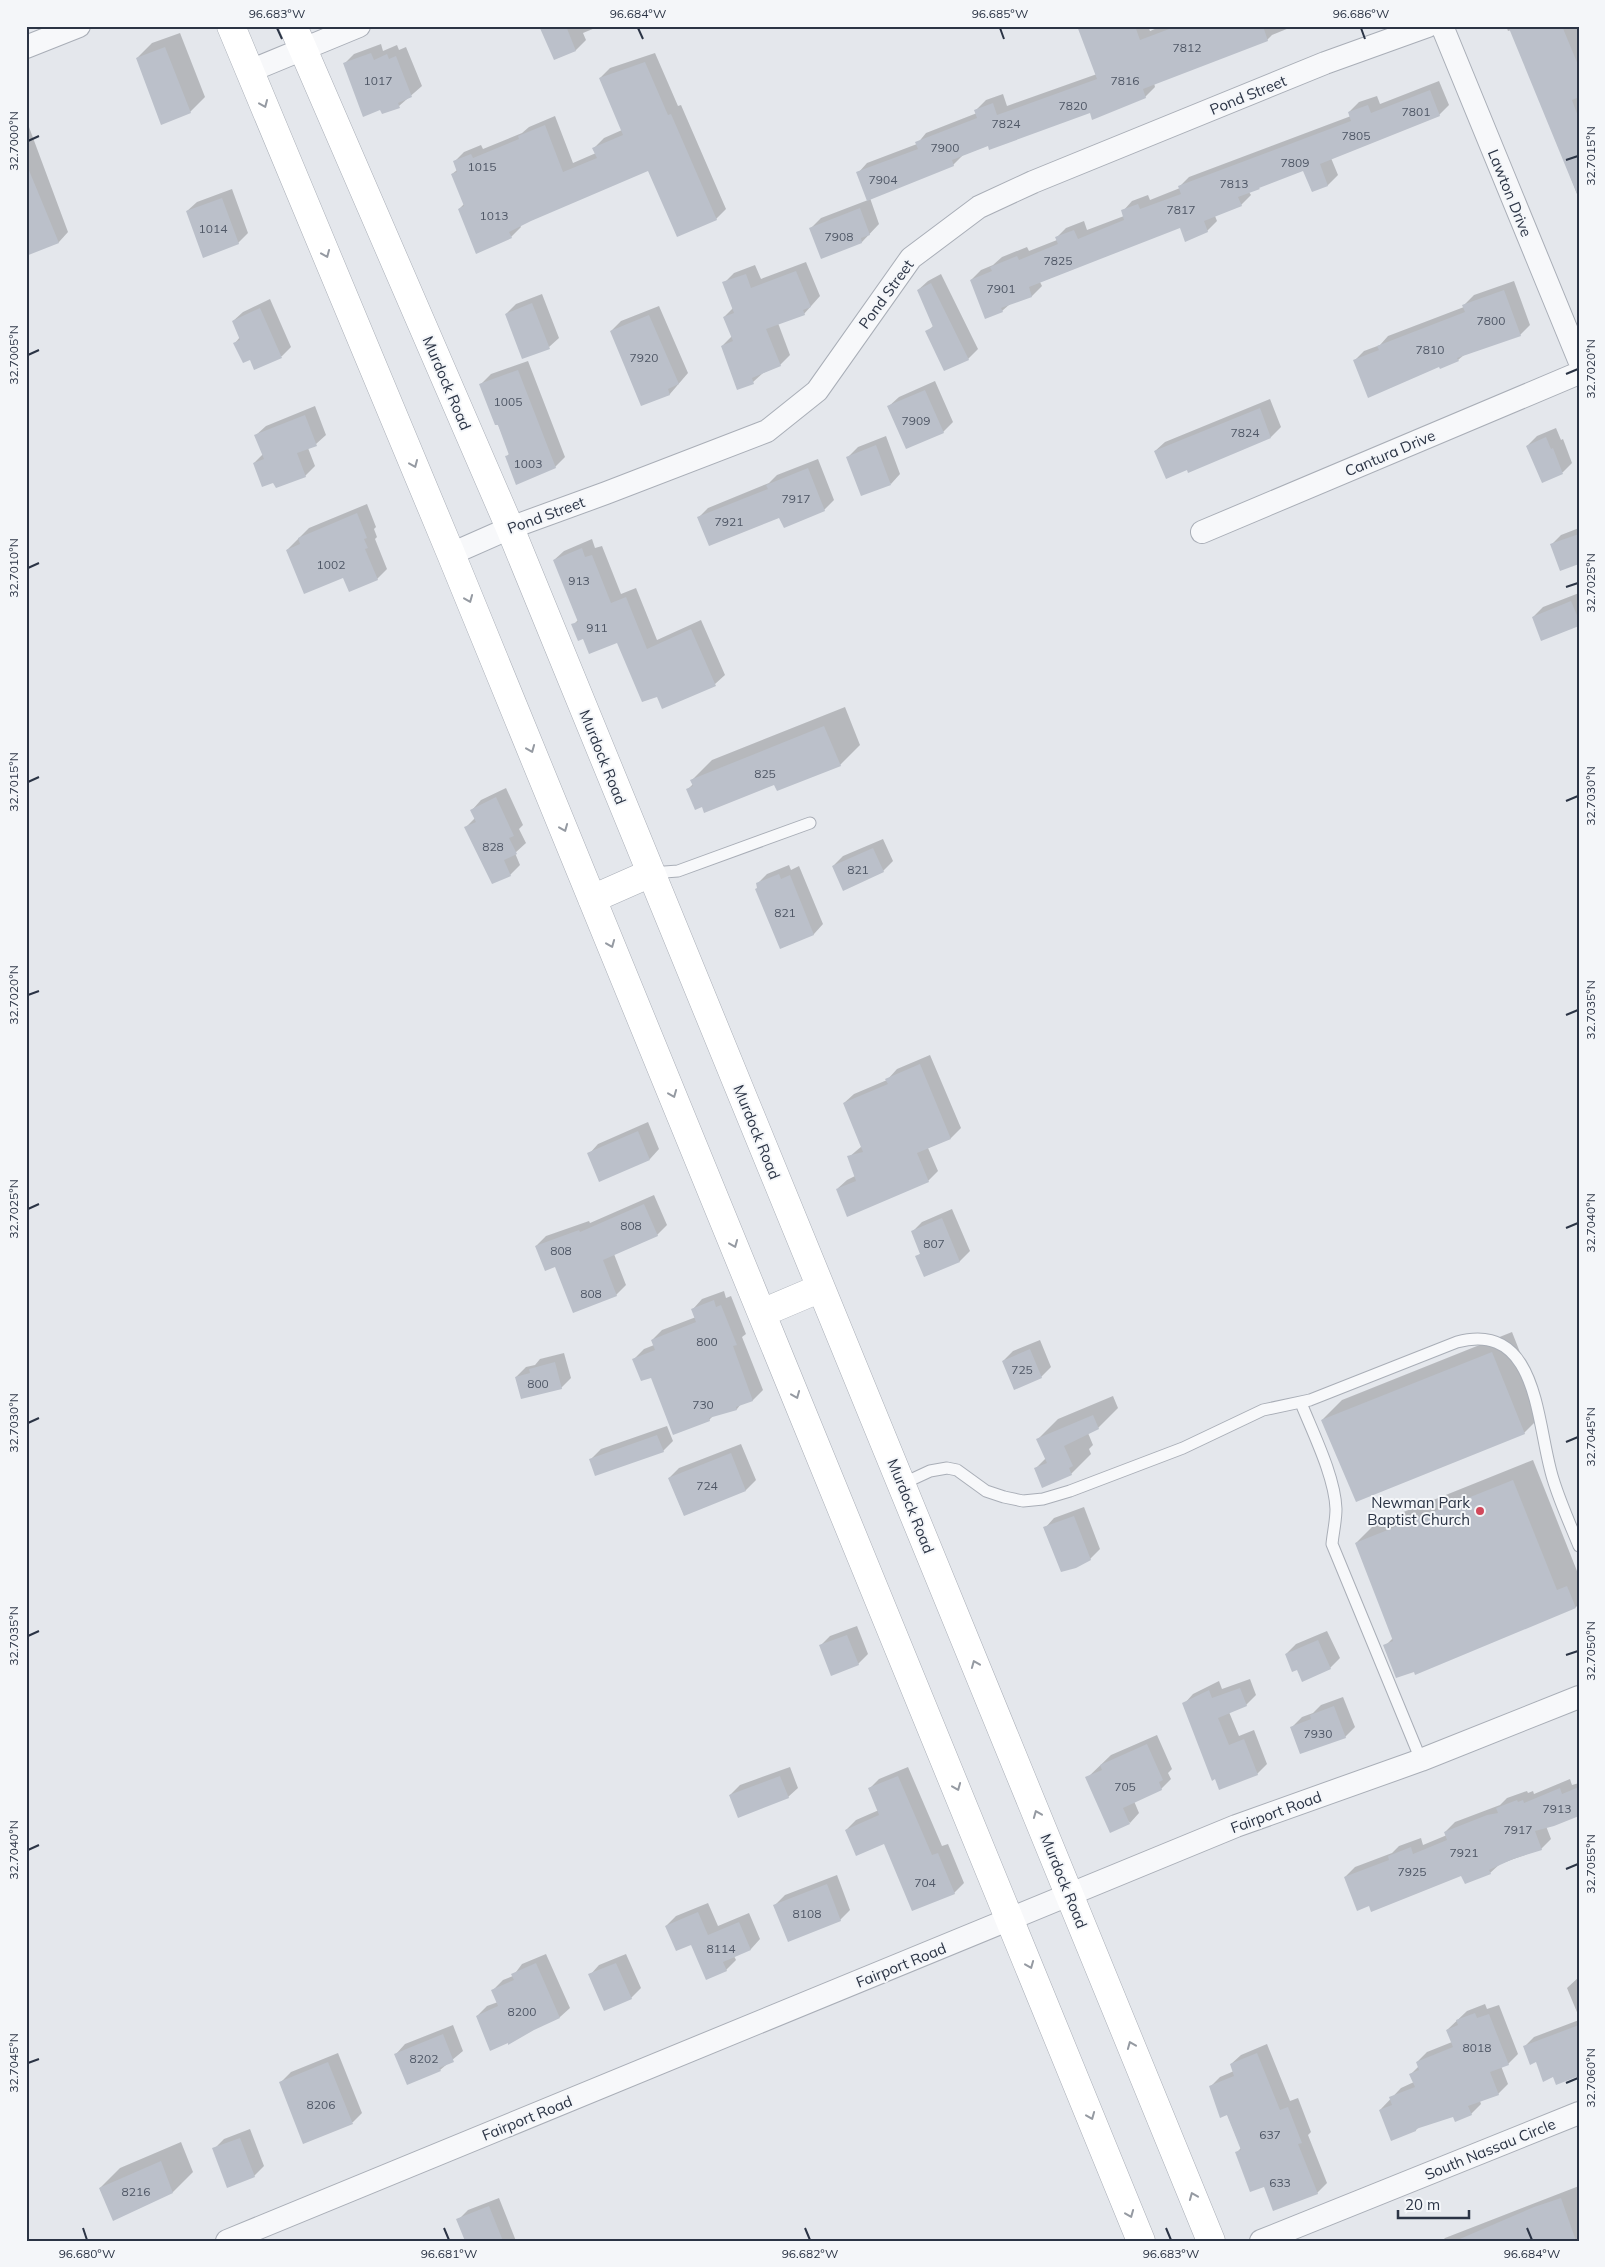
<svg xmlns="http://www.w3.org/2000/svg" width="1605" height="2267" font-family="Mulish,sans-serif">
  <rect width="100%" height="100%" fill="#e4e7ec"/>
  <path fill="#0003" d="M540,26h60l-17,7 3,7 -10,10 -21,9z
    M1078,26h70l2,5 12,-5h132l-22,9 -5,5 -113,43 1,4 -10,10 -55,14 -101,34 -26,10 -10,10 -83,33 9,26 -17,18 -51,-14 10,-10 47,-18 -10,-27 9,-10 50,-19 9,-11 51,-20 -1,-3 10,-10 17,-6 4,12 90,-32z
    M1506,26h71l2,5v168l-38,-99 -30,-70 -3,1z
    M180,33l25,64 -15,15 -53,-54 15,-15z
    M381,44l2,7 14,-6 2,5 7,-3 16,39 -23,20 -55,-42 10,-10z
    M655,53l23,53 3,-1 45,104 -10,10 -67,-50 -129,56 1,2 -10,10 -52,-28 5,-5 -12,-30 5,-4 -3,-8 10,-10 17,-7 2,4 39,-16 7,-6 26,-11 18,47 23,-10 -2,-5 10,-10 18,-8 -22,-52 10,-10z
    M1439,81l10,24 -10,10 -108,43 7,17 -10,10 -16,6 -8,-21 -42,15 -13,7 2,3 -10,10 -26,11 2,5 -10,10 -26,-5 -141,56 2,4 -10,10 -22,8 -8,7 -31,-31 10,-10 12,-5 9,-8 25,-10 2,4 28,-11v-3l9,-9 18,-7 3,9 37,-14 -1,-5 9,-10 16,-6 2,5 30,-12v-2l9,-9 162,-61 -2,-4 10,-10 18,-6 3,8z
    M26,119l42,113 -9,10 -33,13z
    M232,189l16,44 -10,10 -51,-32 10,-9z
    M806,262l14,34 -16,18 -26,9 12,32 -10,10 -17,8 -10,9 -31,-36 10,-10 -8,-19 9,-9 -9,-25 10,-10 21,-8 6,14z
    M941,274l37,75 -10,10 -41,-27 7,-7 -16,-35 10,-9z
    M1514,281l16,44 -10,10 -56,20 -6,5h-103l9,-9 16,-6 8,-9 76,-29v-2l10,-10z
    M542,294l17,44 -10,9 -43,-33 10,-10z
    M270,299l21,48 -9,9 -27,13 -5,-11 -15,-15 5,-6 -7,-16 10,-9z
    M659,306l29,67 -18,21 -28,11 -31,-74 10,-10z
    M528,361l37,96 -10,10 -49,-10 4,-4 -29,-69 10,-10z
    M935,381l18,41 -10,10 -54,-26 10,-9z
    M1270,399l11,28 -10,10 -82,34 -34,-20 10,-9z
    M315,406l11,29 -10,9 -8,4 7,18 -10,10 -31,5 -20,-18 9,-9 -7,-19 10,-9z
    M1556,428l5,12 2,-1 9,24 -9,9 -20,9 -16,-35 10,-10z
    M886,436l14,38 -9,10 -43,-27 10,-10z
    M818,459l16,41 -10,10 -44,6 -81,1 9,-9 61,-25 8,-8z
    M367,504l9,23 -2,2 3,8 -2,2 12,30 -10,10 -34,-3 -56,-26 22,-22z
    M1579,528v35l-28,-18 10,-10z
    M592,539l3,9 7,-2 19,48 15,-6 21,52 44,-20 24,55 -10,9 -52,23 -5,-11 -41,-55 -33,-3 -11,-13 5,-5 -24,-60 10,-9z
    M1579,593v32l-46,-8 10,-10z
    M845,707l15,38 -20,20 -137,40 -15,-16 5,-5 -1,-4 20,-20z
    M506,788l17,37 -4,4 7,14 -11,10 5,12 -10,10 -44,-48 9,-9 -3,-8 9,-10z
    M883,839l10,22 -10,10 -50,-5 10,-10z
    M789,865l2,5 8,-4 24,58 -9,10 -33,14 -24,-64 10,-10z
    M930,1055l31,73 -10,10 -23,10 10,23 -10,10 -91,8 10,-9 8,-4 -6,-19 13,-11 -18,-43 10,-9 33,-14 10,-11z
    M648,1122l11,27 -9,10 -61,-5 9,-10z
    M654,1195l13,30 -10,10 -43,19 12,31 -10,10 -60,-30 -20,-19 10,-10 43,-15 1,2z
    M952,1209l18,42 -10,10 -35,14 -8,-18 4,-4 -9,-21 10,-10z
    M724,1291l2,7 5,-2 15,38 -4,3 21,53 -10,10 -12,4 -4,5 -23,6 -5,5 -57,-44 -18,-17 10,-10 10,-4 -2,-5 10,-10 34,-13 -3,-8 9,-10z
    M1512,1332l32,81 -20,20 -202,-13 20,-20z
    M1040,1340l11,27 -10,10 -38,-16 10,-10z
    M564,1353l7,25 -10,10 -45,-11 10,-10 9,-2 5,-6z
    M1113,1396l5,12 -20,20 -10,5 5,12 -4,4 2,5 -20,20 -36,-5 11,-11 -8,-19 20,-20z
    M667,1426l6,15 -10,10 -72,8 10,-10z
    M741,1444l15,36 -10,10 -62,25 -15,-37 10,-10z
    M1533,1460l44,111 2,-1v34l-3,3 -191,39 8,-8 -37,-95 20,-20z
    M1084,1507l16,42 -10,10 -45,-31 9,-10z
    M857,1626l11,28 -10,10 -38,-18 10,-10z
    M1327,1631l13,27 -10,10h-33l-11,-14 10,-10z
    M1250,1679l6,16 -10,10 -17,7 10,24 15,-6 13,34 -10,10 -73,-70 9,-10 26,-13 3,8z
    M1343,1697l12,30 -10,10 -53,-10 10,-10 11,-4 8,-8z
    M1157,1735l15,34 -4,4 3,6 -10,10 -27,12 5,12 -9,10 -43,-45 24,-23z
    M790,1767l8,21 -10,9 -58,-2 10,-10z
    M908,1767l34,79 6,-2 16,39 -10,10 -69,-51 -39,-12 10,-10 23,-10 -10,-21 10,-10z
    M1570,1779l2,6 7,-2v31l-33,12 5,13 -10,10 -41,15 -10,9 -28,1 -93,30 -24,-27 10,-10 37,-14 7,-7 22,-8 2,7 24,-10 -2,-3 10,-10 45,-17 7,-7 20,-7 1,2 5,-2 1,3z
    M837,1875l13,35 -10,10 -65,-15 10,-10z
    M708,1903l10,23 31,-13 11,26 -9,10 -17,7 2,4 -10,10 -60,-44 10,-10z
    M546,1954l24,54 -10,9 -83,-1 10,-10 11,-4 -5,-12 10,-10 10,-4 9,-12z
    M626,1954l15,34 -10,10 -41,-23 9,-10z
    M1579,1977v40l-12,-29z
    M1485,2004l2,5 12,-4 19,49 -10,10 -7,2 7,18 -10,10 -18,7 1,3 -10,10 -17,1 -35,12 -3,3 -36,-20 21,-22 13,-6 -3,-8 8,-8 -2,-4 10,-10 25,-10 -5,-12 20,-19z
    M1579,2020v51l-25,5 -30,-29 10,-10z
    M453,2025l10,26 -23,19 -44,-16 9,-10z
    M1267,2044l23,57 8,-3 13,34 -3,3 19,48 -10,10 -52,-8 -29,-32 5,-5 -14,-34 -17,-27 10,-10 14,-6 -3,-7 10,-9z
    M338,2053l24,60 -9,9 -49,21 -23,-61 10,-10z
    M250,2129l14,37 -10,10 -40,-27 10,-10z
    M181,2142l12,30 -20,20 -73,-4 20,-20z
    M1579,2186v55h-137l3,-3z
    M499,2198l17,43h-50l-8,-21 10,-10z"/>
  <path fill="#bbc0ca" d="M539,26h27l10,25 -22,9z
    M1077,26h58l5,14 37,-14h86l5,15 -125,48 3,9 -54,22 -2,-7 -101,37 -1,-4 -36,14 2,6 -87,35 -11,-29 62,-23 -3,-7 62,-24 -3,-8 19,-7 4,12 100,-36z
    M1508,26h54l17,41v30l-7,3 7,19v80z
    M165,47l26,66 -30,12 -25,-67z
    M371,53l3,7 13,-6 2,5 7,-3 16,41 -14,6 2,5 -18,6 -2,-4 -17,7 -20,-54z
    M645,62l23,53 3,-1 46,106 -40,17 -29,-66 -117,50 -22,11 3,6 -36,16 -18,-45 6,-3 -13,-32 6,-2 -4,-11 18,-7 2,4 46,-19 -1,-3 27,-11 18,47 34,-14 -5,-10 31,-13 -24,-57z
    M1430,90l10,26 -120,48 8,22 -16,6 -9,-21 -44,17 1,1 -22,8 4,9 -38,15 4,11 -23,10 -5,-14 -77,30 -74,29 3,10 -31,11 2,4 -18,7 -15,-39 22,-9 -2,-4 27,-11 2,4 39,-16 -3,-7 19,-7 4,9 46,-19 -3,-10 17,-6 2,5 41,-15 -3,-8 173,-65 -3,-9 20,-7 3,8z
    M26,163l33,80 -33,13z
    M222,198l17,46 -36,14 -17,-47z
    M860,208l10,27 -9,3 1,5 -41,16 -12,-31z
    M796,271l15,36 -8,3 2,5 -39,14 15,37 -29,12 2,6 -17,6 -16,-44 12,-5 -10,-24 11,-4 -12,-31 24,-8 5,14z
    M931,283l38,77 -25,11 -19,-40 8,-4 -16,-37z
    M1504,290l17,46 -64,22 2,3 -19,8 -1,-2 -71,31 -15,-38 26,-10 -2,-4 88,-34 -3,-7z
    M532,303l18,46 -28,10 -17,-45z
    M260,308l22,50 -28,12 -4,-10 -7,3 -10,-20 7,-3 -8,-19z
    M649,315l30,69 -11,5 2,6 -29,11 -31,-75z
    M518,370l38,98 -40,17 -11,-29 4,-1 -11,-30h-3l-16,-41z
    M925,390l19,43 -38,16 -19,-43z
    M1260,408l11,30 -83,35 -1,-3 -21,9 -12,-28z
    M305,415l12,31 -20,7 9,24 -30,11 -3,-5 -11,4 -9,-24 11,-4 -10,-24z
    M1546,437l5,12 2,-1 10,26 -21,9 -16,-37z
    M876,445l15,40 -30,11 -15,-39z
    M808,468l17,43 -41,17 -5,-10 -70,28 -12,-29 71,-28 -2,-4z
    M357,513l10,25 -3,1 4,9 -3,1 13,31 -29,12 -6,-14 -39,16 -18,-44 14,-6 -2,-6z
    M1579,534v30l-19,7 -10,-27z
    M582,548l3,9 7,-2 19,48 15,-6 21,52 44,-20 25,57 -54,23 -5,-12 -15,5 -25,-59 -28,11 -6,-15 -5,2 -7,-17 7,-2 -25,-62z
    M1571,601l8,19v6l-38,15 -9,-24z
    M824,726l17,40 -64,25 -3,-6 -70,28 -2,-6 -7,3 -9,-21 7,-3 -3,-6z
    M496,797l18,39 -5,2 8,16 -13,6 7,16 -19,8 -28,-57 12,-5 -6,-12z
    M873,848l11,24 -41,19 -11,-25z
    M779,874l2,5 9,-4 24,60 -34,14 -25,-60 2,-1 -1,-5z
    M920,1064l31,75 -34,14 12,29 -82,35 -11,-28 20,-8 -9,-25 16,-4 -20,-49 45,-19 -3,-5z
    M638,1131l12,29 -51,22 -12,-29z
    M644,1204l14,32 -55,24 14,36 -44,17 -18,-46 -10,4 -10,-25 44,-16 1,2z
    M942,1218l18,44 -36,15 -9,-21 5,-2 -9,-23z
    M714,1300l2,7 5,-2 16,40 -4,1 20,55 -17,6 1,3 -28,8 1,3 -37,14 -22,-57 -10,3 -9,-22 23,-9 -4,-10 45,-18 -5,-13z
    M1030,1349l12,29 -28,12 -12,-29z
    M1492,1352l33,82 -169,68 -35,-82z
    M555,1362l7,27 -41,10 -6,-22 15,-4 -1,-4z
    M1093,1415l6,14 -35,17 9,20 -4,2 3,7 -30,13 -8,-20 13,-5 -11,-24z
    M657,1435l7,17 -69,24 -6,-17z
    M731,1453l15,38 -62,25 -16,-38z
    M1513,1480l44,110 10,-4 9,22 -161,67 -1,-3 -18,6 -13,-33 10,-4 -38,-98z
    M1074,1516l17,44 -15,8 -15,4 -18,-45z
    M847,1635l12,30 -28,11 -12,-31z
    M1318,1640l13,29 -29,13 -5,-12 -5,2 -7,-18z
    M1240,1688l7,18 -29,12 11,27 15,-6 14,36 -39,15 -4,-11 -3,2 -30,-78 27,-13 3,8z
    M1334,1706l12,32 -46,16 -10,-27 21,-8 -1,-4z
    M1147,1744l16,36 -4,2 3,8 -39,18 7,16 -20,9 -25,-56 17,-7 -2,-5z
    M780,1776l9,22 -51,20 -9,-23z
    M898,1776l34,79 6,-2 17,41 -43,17 -28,-67 -28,12 -11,-26 34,-15 -11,-27z
    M1579,1787v29l-25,10 -19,5 7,19 -29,9 -24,11 2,4 -26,10 -4,-8 -90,36 -2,-6 -12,5 -13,-34 45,-17 -1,-4 23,-9 2,7 34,-14 -3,-8 43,-17 11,-2 -2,-5 21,-8 1,2 5,-2 1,3 36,-15 2,6z
    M827,1884l14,37 -53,21 -15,-37z
    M698,1912l10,23 31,-13 12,28 -28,12 4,9 -21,9 -15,-35 -15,6 -11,-25z
    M536,1963l24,55 -26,12 -26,15v-2l-18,8 -14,-35 22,-10 -7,-16 23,-10 -3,-6z
    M616,1963l16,36 -28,12 -16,-37z
    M1475,2013l2,5 12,-4 20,51 -19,7 9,23 -31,11 4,9 -17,7 -2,-5 -37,12v2l-25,10 -12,-31 13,-5 -3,-8 26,-10 -6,-13 10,-4 -3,-8 37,-15 -7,-17 12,-5 -2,-5z
    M1579,2025v51l-23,9 -3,-8 -10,5 -7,-20 -6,3 -7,-19z
    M443,2034l11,28 -15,6 2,3 -34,14 -13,-31z
    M1257,2053l23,57 8,-3 14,36 -4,1 20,50 -45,17 -9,-24 -14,5 -15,-40 6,-2 -14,-35 -7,3 -11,-32 25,-10 -4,-12z
    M328,2062l25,62 -50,20 -24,-62z
    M240,2138l15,39 -28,11 -15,-40z
    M161,2161l12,32 -60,28 -14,-33z
    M1561,2198l15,43h-121l79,-34z
    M489,2206l14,35h-38l-9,-22z"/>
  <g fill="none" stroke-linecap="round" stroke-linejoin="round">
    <g stroke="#a9aeb7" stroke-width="13">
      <path id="service" d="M651,873l27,-2 132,-48
        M1301,1403c12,30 34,74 35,106 0,12 -3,24 -4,35l89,216
        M902,1484l28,-13 17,-3 10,2 29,21 18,6 19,4 20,-2 27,-8 113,-43 80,-38 47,-10 147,-58c83,-22 79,84 96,137 7,23 17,45 26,67"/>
    </g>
    <g stroke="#a9aeb7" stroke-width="24">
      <path id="minor" d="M1442,26l137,334
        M26,47l53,-21
        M250,71l109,-45
        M1202,532l377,-159
        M451,554l59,-26 96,-35 161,-62 50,-40 94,-133 68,-51 54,-25 292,-119 103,-37
        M227,2241l1009,-415 185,-66 158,-63
        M1261,2241l318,-128"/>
    </g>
    <g stroke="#a9aeb7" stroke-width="29">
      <path id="secondary" d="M231,26l220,528 690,1687
        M293,26l217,502 701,1713
        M592,899l59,-26
        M762,1313l59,-25"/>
    </g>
    <use href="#service" stroke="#f7f8fa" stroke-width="11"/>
    <use href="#minor" stroke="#f7f8fa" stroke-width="22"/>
    <use href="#secondary" stroke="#fff" stroke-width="28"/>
  </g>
  <defs><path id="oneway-chevron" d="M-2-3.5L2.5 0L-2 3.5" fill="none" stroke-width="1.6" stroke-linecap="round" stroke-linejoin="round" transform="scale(1.25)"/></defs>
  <g stroke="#959aa2">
    <use href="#oneway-chevron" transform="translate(264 104) rotate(67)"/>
    <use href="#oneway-chevron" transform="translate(326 254) rotate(67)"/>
    <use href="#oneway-chevron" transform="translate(414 464) rotate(67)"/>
    <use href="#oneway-chevron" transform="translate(469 599) rotate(68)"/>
    <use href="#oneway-chevron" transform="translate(531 749) rotate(68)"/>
    <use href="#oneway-chevron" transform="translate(564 828) rotate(68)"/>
    <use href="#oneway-chevron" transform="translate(611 944) rotate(68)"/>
    <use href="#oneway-chevron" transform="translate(673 1094) rotate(68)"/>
    <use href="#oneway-chevron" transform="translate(734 1244) rotate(68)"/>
    <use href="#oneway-chevron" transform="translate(796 1395) rotate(68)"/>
    <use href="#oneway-chevron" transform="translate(975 1664) rotate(-112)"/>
    <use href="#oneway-chevron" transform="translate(957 1787) rotate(68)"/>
    <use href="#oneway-chevron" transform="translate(1037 1814) rotate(-112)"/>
    <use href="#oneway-chevron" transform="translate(1030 1965) rotate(68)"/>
    <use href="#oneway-chevron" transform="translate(1131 2045) rotate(-112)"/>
    <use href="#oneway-chevron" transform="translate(1091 2116) rotate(68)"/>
    <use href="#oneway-chevron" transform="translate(1193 2196) rotate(-112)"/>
    <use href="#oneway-chevron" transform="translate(1130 2214) rotate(68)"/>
  </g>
  <path fill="none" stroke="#2b3445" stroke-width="2" d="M277,28l5,11M638,28l5,11M1000,28l4,11M1361,28l4,11M28,141l11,-5M1566,160l12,-4M28,355l11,-5M1566,374l12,-5M28,568l11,-5M1566,587l12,-4M28,782l11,-5M1566,801l12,-5M28,995l11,-4M1566,1015l12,-5M28,1209l11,-5M1566,1228l12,-5M28,1423l11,-5M1566,1442l12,-5M28,1636l11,-5M1566,1655l12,-4M28,1850l11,-5M1566,1869l12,-5M28,2063l11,-4M1566,2083l12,-5M83,2228l4,12M444,2228l5,12M805,2228l5,12M1166,2228l5,12M1527,2228l5,12"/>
  <circle fill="#d1495b" stroke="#f4f6f9" stroke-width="2" cx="1480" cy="1511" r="5"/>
  <g text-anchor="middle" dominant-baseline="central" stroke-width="4" stroke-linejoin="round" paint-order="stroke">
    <g font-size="12" fill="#4f5766">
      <text x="1187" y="47">7812</text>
      <text x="378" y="80">1017</text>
      <text x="1125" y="80">7816</text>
      <text x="1073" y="105">7820</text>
      <text x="1416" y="111">7801</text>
      <text x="1006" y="123">7824</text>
      <text x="1356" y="135">7805</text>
      <text x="945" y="147">7900</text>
      <text x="1295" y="162">7809</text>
      <text x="482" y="166">1015</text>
      <text x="883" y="179">7904</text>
      <text x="1234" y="183">7813</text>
      <text x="1181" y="209">7817</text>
      <text x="494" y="215">1013</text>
      <text x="213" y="228">1014</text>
      <text x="839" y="236">7908</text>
      <text x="1058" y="260">7825</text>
      <text x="1001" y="288">7901</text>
      <text x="1491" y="320">7800</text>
      <text x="1430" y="349">7810</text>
      <text x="644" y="357">7920</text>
      <text x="508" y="401">1005</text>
      <text x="916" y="420">7909</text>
      <text x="1245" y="432">7824</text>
      <text x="528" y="463">1003</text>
      <text x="796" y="498">7917</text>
      <text x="729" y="521">7921</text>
      <text x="331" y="564">1002</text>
      <text x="579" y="580">913</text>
      <text x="597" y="627">911</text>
      <text x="765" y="773">825</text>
      <text x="493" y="846">828</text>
      <text x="858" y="869">821</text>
      <text x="785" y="912">821</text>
      <text x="631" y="1225">808</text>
      <text x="934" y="1243">807</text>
      <text x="561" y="1250">808</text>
      <text x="591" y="1293">808</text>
      <text x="707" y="1341">800</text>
      <text x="1022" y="1369">725</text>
      <text x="538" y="1383">800</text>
      <text x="703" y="1404">730</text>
      <text x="707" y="1485">724</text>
      <text x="1318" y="1733">7930</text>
      <text x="1125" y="1786">705</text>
      <text x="1557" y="1808">7913</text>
      <text x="1518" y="1829">7917</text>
      <text x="1464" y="1852">7921</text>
      <text x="1412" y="1871">7925</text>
      <text x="925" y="1882">704</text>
      <text x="807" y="1913">8108</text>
      <text x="721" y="1948">8114</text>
      <text x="522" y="2011">8200</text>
      <text x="1477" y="2047">8018</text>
      <text x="424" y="2058">8202</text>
      <text x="321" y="2104">8206</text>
      <text x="1270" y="2134">637</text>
      <text x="1280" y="2182">633</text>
      <text x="136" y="2191">8216</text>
    </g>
    <g font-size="15" fill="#2b3445" stroke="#f4f6f9">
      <text transform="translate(1248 95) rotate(-22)">Pond Street</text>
      <text transform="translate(1510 193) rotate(68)">Lawton Drive</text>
      <text transform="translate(886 294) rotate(-54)">Pond Street</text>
      <text transform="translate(447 383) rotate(67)">Murdock Road</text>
      <text transform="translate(1390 453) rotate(-23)">Cantura Drive</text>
      <text transform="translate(546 515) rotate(-20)">Pond Street</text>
      <text transform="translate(603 757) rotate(68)">Murdock Road</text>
      <text transform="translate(757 1132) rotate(68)">Murdock Road</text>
      <text transform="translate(911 1506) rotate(68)">Murdock Road</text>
      <text transform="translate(1276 1812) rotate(-20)">Fairport Road</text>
      <text transform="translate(1064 1881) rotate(68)">Murdock Road</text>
      <text transform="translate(901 1965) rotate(-22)">Fairport Road</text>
      <text transform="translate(527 2118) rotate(-22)">Fairport Road</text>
      <text transform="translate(1490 2149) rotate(-22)">South Nassau Circle</text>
    </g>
    <g font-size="15" fill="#2b3445" stroke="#f4f6f9" text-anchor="end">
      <text x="1470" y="1502">Newman Park<tspan x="1470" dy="17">Baptist Church</tspan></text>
    </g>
  </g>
  <rect width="1605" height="2267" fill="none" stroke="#f4f6f9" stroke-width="55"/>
  <path d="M1398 2210v8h71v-8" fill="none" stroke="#2b3445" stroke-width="2.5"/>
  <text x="1405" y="2210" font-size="15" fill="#2b3445" stroke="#f4f6f9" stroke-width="4" paint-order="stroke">20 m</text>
  <rect x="28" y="28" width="1550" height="2212" fill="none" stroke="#2b3445" stroke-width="2"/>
  <g font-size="12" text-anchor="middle" fill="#2b3445">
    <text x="277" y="18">96.683°W</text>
    <text x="638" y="18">96.684°W</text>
    <text x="1000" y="18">96.685°W</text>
    <text x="1361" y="18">96.686°W</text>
    <text transform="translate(14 141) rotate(-90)" y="4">32.7000°N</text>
    <text transform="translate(1591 156) rotate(-90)" y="4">32.7015°N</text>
    <text transform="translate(14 355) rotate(-90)" y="4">32.7005°N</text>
    <text transform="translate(1591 369) rotate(-90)" y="4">32.7020°N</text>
    <text transform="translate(14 568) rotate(-90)" y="4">32.7010°N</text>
    <text transform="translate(1591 583) rotate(-90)" y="4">32.7025°N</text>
    <text transform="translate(14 782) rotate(-90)" y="4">32.7015°N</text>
    <text transform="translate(1591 796) rotate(-90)" y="4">32.7030°N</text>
    <text transform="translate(14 995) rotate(-90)" y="4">32.7020°N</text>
    <text transform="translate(1591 1010) rotate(-90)" y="4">32.7035°N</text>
    <text transform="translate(14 1209) rotate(-90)" y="4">32.7025°N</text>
    <text transform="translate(1591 1223) rotate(-90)" y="4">32.7040°N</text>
    <text transform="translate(14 1423) rotate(-90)" y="4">32.7030°N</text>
    <text transform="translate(1591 1437) rotate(-90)" y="4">32.7045°N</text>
    <text transform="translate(14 1636) rotate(-90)" y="4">32.7035°N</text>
    <text transform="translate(1591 1651) rotate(-90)" y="4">32.7050°N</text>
    <text transform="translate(14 1850) rotate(-90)" y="4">32.7040°N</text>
    <text transform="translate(1591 1864) rotate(-90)" y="4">32.7055°N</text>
    <text transform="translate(14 2063) rotate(-90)" y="4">32.7045°N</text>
    <text transform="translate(1591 2078) rotate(-90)" y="4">32.7060°N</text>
    <text x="87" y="2258">96.680°W</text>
    <text x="449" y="2258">96.681°W</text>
    <text x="810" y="2258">96.682°W</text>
    <text x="1171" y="2258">96.683°W</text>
    <text x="1532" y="2258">96.684°W</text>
  </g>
</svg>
